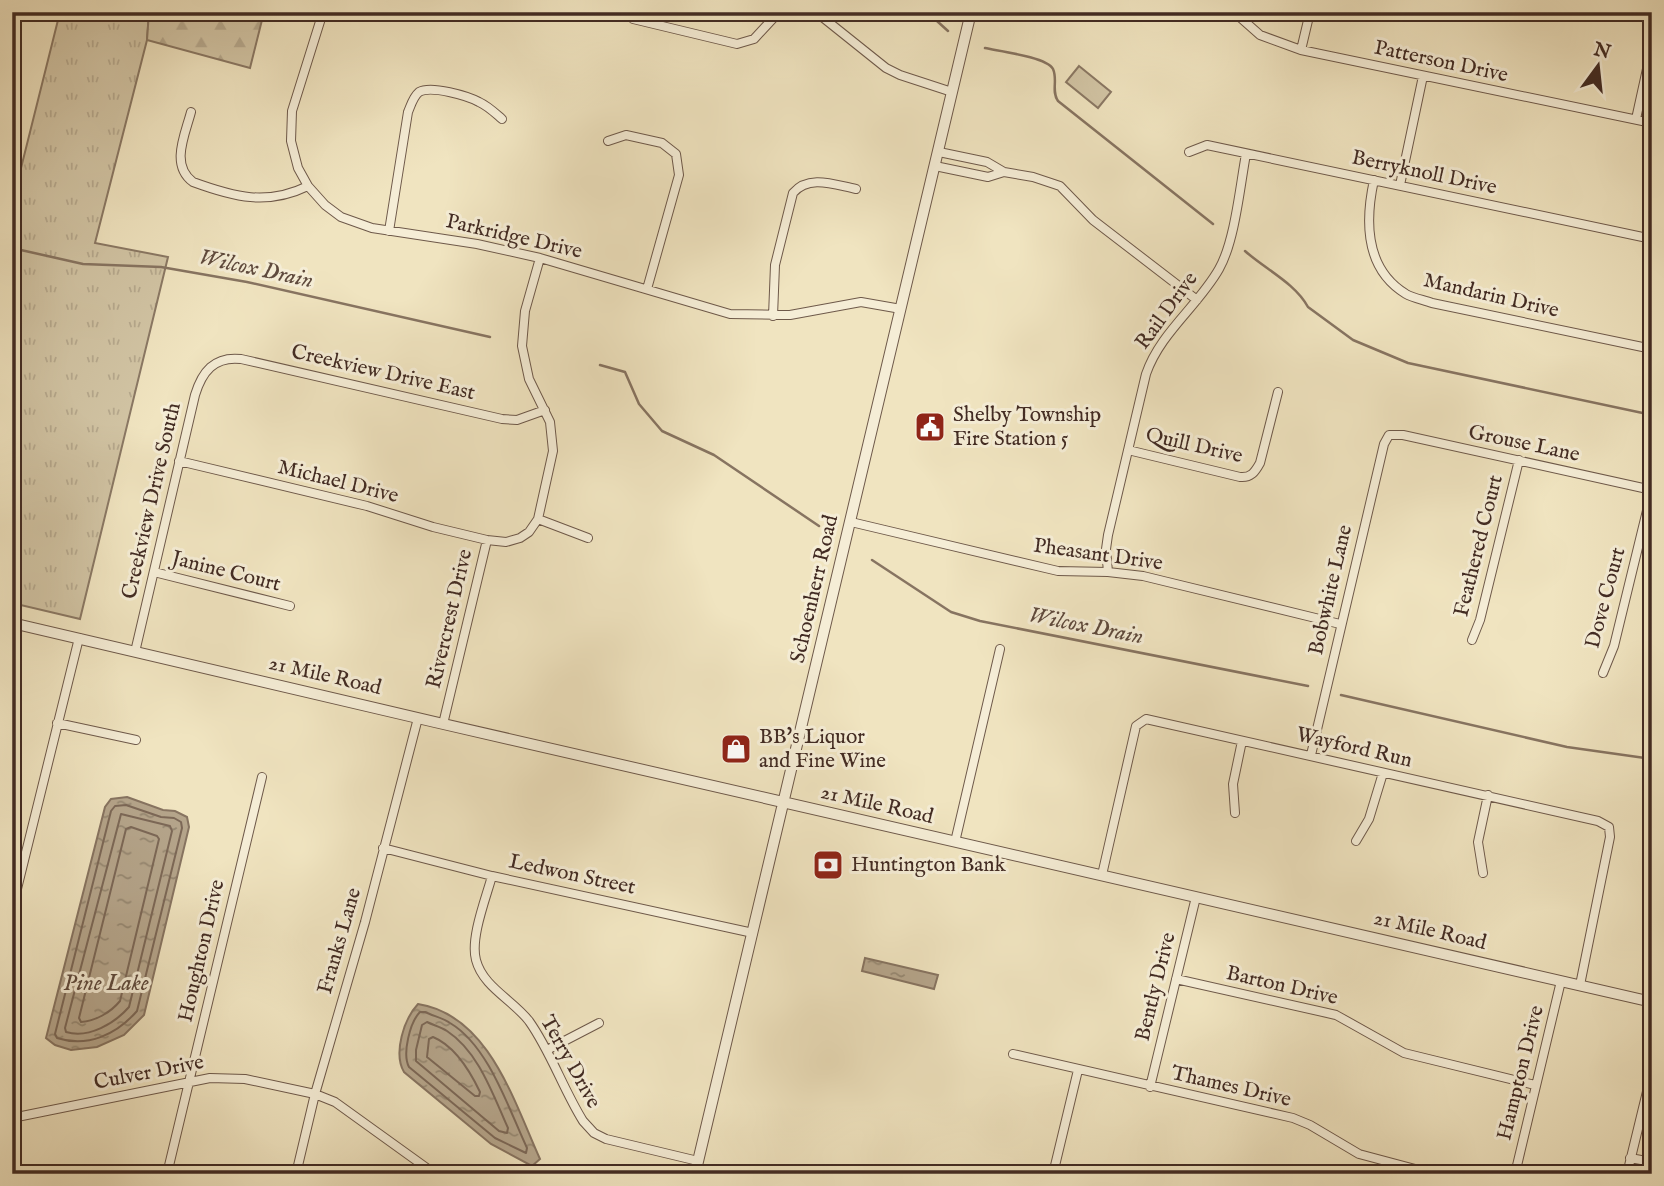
<svg xmlns="http://www.w3.org/2000/svg" width="1664" height="1186" font-family="'IM FELL English',serif">
  <defs>
    <pattern id="grass-tufts" width="24" height="20" patternUnits="userSpaceOnUse" patternTransform="scale(1.75)"><rect width="24" height="20" fill="#d2c5a5"/><path d="M3 7l-1-3M5 7V3M7 7l1-3M15 17l-1-3M17 17v-4M19 17l1-3" fill="none" stroke="#b6a98e"/></pattern>
    <pattern id="forest-firs" width="22" height="20" patternUnits="userSpaceOnUse" patternTransform="scale(1.75)"><rect width="22" height="20" fill="#d2c5a5"/><path d="M5 1l3.5 6h-7zM16 11l3.5 6h-7z" fill="#b6a98e"/></pattern>
    <pattern id="water-ripples" width="26" height="14" patternUnits="userSpaceOnUse" patternTransform="scale(1.75)"><rect width="26" height="14" fill="#b5a58b"/><path d="M2 4q2-2 4 0t4 0M15 11q2-2 4 0t4 0" fill="none" stroke="#958771"/></pattern>
  </defs>
  <rect width="100%" height="100%" fill="#f0e4c0"/>
  <filter id="stains"><feTurbulence type="fractalNoise" baseFrequency=".00286" numOctaves="4"/><feColorMatrix values="0 0 0 0 .2 0 0 0 0 .09 0 0 0 0 .02 0 0 0 .5 -.17"/></filter>
  <radialGradient id="worn" r=".72"><stop offset=".6" stop-color="#630" stop-opacity="0"/><stop offset="1" stop-color="#630" stop-opacity=".3"/></radialGradient>
  <path fill="url(#grass-tufts)" stroke="#8a7864" stroke-width="2" d="M60,12h89l-2,28 -52,203 73,14 -88,362 -68,-16v-399z"/>
  <path fill="url(#forest-firs)" stroke="#8a7864" stroke-width="2" d="M149,12h115l-14,56 -103,-28z"/>
  <path fill="#d2c5a5" stroke="#8a7864" stroke-width="2" d="M1079,66l32,26 -13,16 -32,-26z"/>
  <path fill="url(#water-ripples)" stroke="#877461" stroke-width="2" d="M127,797l36,13 12,1 12,6 2,10 -45,188 -20,20 -27,12 -26,3 -16,-5 -9,-7 59,-231 6,-8z
    M865,958l73,17 -4,14 -72,-18z
    M418,1004c71,11 96,98 122,155l-8,7 -41,-22 -87,-72c-11,-19 0,-53 14,-68z"/>
  <g fill="none" stroke-linecap="round" stroke-linejoin="round">
    <path stroke="#7c6857" stroke-width="2" d="M126,805l35,12 13,1 7,4 1,6 -45,183c-20,23 -49,37 -80,27l-2,-4 56,-223 4,-5z
      M121,814l49,12 2,5 -43,176c-14,16 -40,32 -63,25l-1,-4z
      M131,827l26,9 2,3 -39,162c-9,11 -24,20 -39,21l-2,-4 47,-189z
      M425,1012c8,4 18,6 25,11 39,23 59,87 77,125l-1,5 -31,-15 -86,-71c-7,-13 1,-45 11,-55z
      M427,1022c6,3 14,5 20,9 32,21 46,64 61,97l-1,5 -8,-2 -83,-70v-11l6,-25z
      M433,1037c22,9 37,34 47,55l-1,4h-4l-48,-39 2,-18z"/>
    <path stroke="#877461" stroke-width="2.5" d="M927,12l21,19
      M985,48c13,3 62,9 68,21 5,11 -2,22 5,32l155,123
      M12,248l71,16 78,3 86,15 243,55
      M1245,251c20,18 50,32 63,56l45,33 55,23 244,52
      M600,365l25,7 14,32 23,27 52,24 105,71
      M872,560l79,52 29,9 328,65
      M1341,695l226,52 85,12
      M532,1166l13,8"/>
    <g stroke="#6e594a" stroke-width="10">
      <path id="minor" d="M323,12l-31,99 -1,30 7,27 10,18 17,19 16,12 31,11 105,16 63,14 190,56 60,1 71,-13 40,7
        M816,12l70,56 14,7 52,17
        M1234,12l26,23 41,15 351,73
        M633,19l104,25 17,-5 25,-27
        M1301,50l9,-38
        M191,112c-6,23 -21,53 2,70 41,15 74,24 115,4
        M1636,119l16,-73
        M608,141l18,-6 36,8 14,11 3,21 -32,114
        M1189,152l18,-7 445,94
        M935,166l53,11 16,-5 -17,-10 -48,-10
        M1004,172l29,5 27,9 33,34 104,80
        M1374,180c-9,41 -9,89 32,114 7,4 18,6 26,9l220,46
        M1400,185l23,-109
        M389,231l19,-119c3,-7 5,-15 11,-20 12,-7 49,4 60,10 9,4 16,11 23,17
        M773,316l2,-51 18,-72c16,-19 42,-8 63,-4
        M1128,450l112,27c11,1 15,-5 20,-14l18,-71
        M179,461l188,45 66,21 54,13 19,2 14,-4 9,-6 9,-13 15,-68 -3,-29 -21,-43 -7,-33 3,-35 15,-53
        M538,519l50,19
        M851,522l207,49 50,1 35,4 197,48
        M154,572l136,34
        M1108,572l-2,-23 2,-14 38,-161c14,-41 52,-68 73,-105 16,-28 21,-83 27,-115
        M1472,640l8,-20 39,-160
        M135,652l60,-257c7,-23 19,-39 46,-36l261,60 15,1 28,-10
        M1603,673l11,-27 38,-156
        M57,723l79,17
        M443,724l44,-184
        M1311,755l73,-311 5,-9h14l249,55
        M1235,813l-2,-29 9,-43
        M1356,841l13,-22 14,-46
        M955,842l45,-193
        M383,848l109,28 261,57
        M1483,873l-5,-31 10,-47
        M1102,875l34,-149 10,-7 452,102 11,6 1,10 -30,148
        M492,876c-6,22 -22,62 -16,84 7,27 37,40 53,61 22,31 34,68 54,100l11,12 12,6 92,22
        M12,909l67,-271
        M1176,979l160,36 68,38 131,32
        M547,1050l52,-27
        M1013,1054l280,64 17,7 49,29 75,20
        M1150,1087l46,-190
        M12,1118l198,-40 35,1 70,15 20,8 100,72
        M1630,1158l22,4
        M167,1174l95,-397
        M296,1174l19,-80 50,-172 53,-204
        M1053,1174l25,-104
        M1515,1174l46,-193
        M1627,1174l25,-103"/>
    </g>
    <g stroke="#6e594a" stroke-width="12">
      <path id="tertiary" d="M12,623c546,129 1093,253 1640,379
        M695,1174l276,-1162"/>
    </g>
    <use href="#minor" stroke="#f5edd6" stroke-width="8"/>
    <use href="#tertiary" stroke="#f5edd6" stroke-width="10"/>
  </g>
  <defs>
    <g id="civic-square" transform="scale(1.575)"><rect x="-9" y="-9" width="18" height="18" rx="4" fill="#8f2418" stroke="#f5edd6"/><path d="M-.6-6.5H3V-4.5H.6V-3L4-1V1h2V6H-6V1h2V-1L-.6-3ZM-1.2 2.5V6h2.4V2.5Z" fill="#fff"/></g>
    <g id="shop-square" transform="scale(1.575)"><rect x="-9" y="-9" width="18" height="18" rx="4" fill="#8f2418" stroke="#f5edd6"/><path d="M-5-2.5h2.3a2.7 3.5 0 0 1 5.4 0H5L5.5 6h-11ZM-1.5-2.5h3a1.5 2.3 0 0 0-3 0Z" fill="#fff"/></g>
    <g id="bank-square" transform="scale(1.575)"><rect x="-9" y="-9" width="18" height="18" rx="4" fill="#8f2418" stroke="#f5edd6"/><path d="M-6-4H6V4H-6ZM0-2.3a2.3 2.3 0 1 0 0 4.6a2.3 2.3 0 1 0 0-4.6Z" fill="#fff"/></g>
  </defs>
  <g fill-rule="evenodd">
    <use href="#civic-square" x="930" y="427"/>
    <use href="#shop-square" x="736" y="749"/>
    <use href="#bank-square" x="828" y="865"/>
  </g>
  <g text-anchor="middle" dominant-baseline="central" stroke-width="6" stroke-linejoin="round" paint-order="stroke">
    <g font-size="21" fill="#422b23" stroke="#f5edd6">
      <text transform="translate(1441 62) rotate(12)">Patterson Drive</text>
      <text transform="translate(1424 173) rotate(12)">Berryknoll Drive</text>
      <text transform="translate(514 237) rotate(13)">Parkridge Drive</text>
      <text transform="translate(1491 296) rotate(13)">Mandarin Drive</text>
      <text transform="translate(1167 311) rotate(-54)">Rail Drive</text>
      <text transform="translate(383 373) rotate(13)">Creekview Drive East</text>
      <text transform="translate(1524 444) rotate(12)">Grouse Lane</text>
      <text transform="translate(1194 446) rotate(13)">Quill Drive</text>
      <text transform="translate(338 482) rotate(14)">Michael Drive</text>
      <text transform="translate(152 501) rotate(-77)">Creekview Drive South</text>
      <text transform="translate(1479 546) rotate(-76)">Feathered Court</text>
      <text transform="translate(1098 555) rotate(8)">Pheasant Drive</text>
      <text transform="translate(226 572) rotate(14)">Janine Court</text>
      <text transform="translate(815 589) rotate(-77)">Schoenherr Road</text>
      <text transform="translate(1331 590) rotate(-77)">Bobwhite Lane</text>
      <text transform="translate(1606 598) rotate(-75)">Dove Court</text>
      <text transform="translate(450 619) rotate(-77)">Rivercrest Drive</text>
      <text transform="translate(325 676) rotate(13)">21 Mile Road</text>
      <text transform="translate(1354 748) rotate(13)">Wayford Run</text>
      <text transform="translate(877 805) rotate(13)">21 Mile Road</text>
      <text transform="translate(572 875) rotate(12)">Ledwon Street</text>
      <text transform="translate(1430 931) rotate(13)">21 Mile Road</text>
      <text transform="translate(340 941) rotate(-74)">Franks Lane</text>
      <text transform="translate(202 951) rotate(-77)">Houghton Drive</text>
      <text transform="translate(1282 986) rotate(13)">Barton Drive</text>
      <text transform="translate(1156 987) rotate(-76)">Bently Drive</text>
      <text transform="translate(570 1062) rotate(61)">Terry Drive</text>
      <text transform="translate(149 1073) rotate(-11)">Culver Drive</text>
      <text transform="translate(1521 1073) rotate(-76)">Hampton Drive</text>
      <text transform="translate(1231 1087) rotate(13)">Thames Drive</text>
    </g>
    <g font-size="21" fill="#422b23" stroke="#f5edd6" text-anchor="start">
      <text x="953" y="415">Shelby Township<tspan x="953" dy="24">Fire Station 5</tspan></text>
      <text x="759" y="737">BB's Liquor<tspan x="759" dy="24">and Fine Wine</tspan></text>
      <text x="851" y="865">Huntington Bank</text>
    </g>
    <g font-size="23" font-style="italic" fill="#5f4a3d" stroke="#f5edd6">
      <text transform="translate(256 269) rotate(12)">Wilcox Drain</text>
      <text transform="translate(1086 626) rotate(11)">Wilcox Drain</text>
      <text x="106" y="983">Pine Lake</text>
    </g>
  </g>
  <rect width="1664" height="1186" fill="none" stroke="#f0e4c0" stroke-width="42"/>
  <rect x="14" y="14" width="1636" height="1158" fill="none" stroke="#422b23" stroke-width="3.5"/>
  <rect x="21" y="21" width="1622" height="1144" fill="none" stroke="#422b23" stroke-width="2"/>
  <g transform="translate(1598 66) rotate(15)" stroke="#f5edd6" stroke-width="5" paint-order="stroke">
  <path d="M0-5L12 26L0 18L-12 26Z" fill="#422b23"/>
  <text y="-10" font-size="19" font-weight="bold" text-anchor="middle" fill="#422b23">N</text>
  </g>
  <rect width="100%" height="100%" filter="url(#stains)"/>
  <rect width="100%" height="100%" fill="url(#worn)"/>
</svg>
